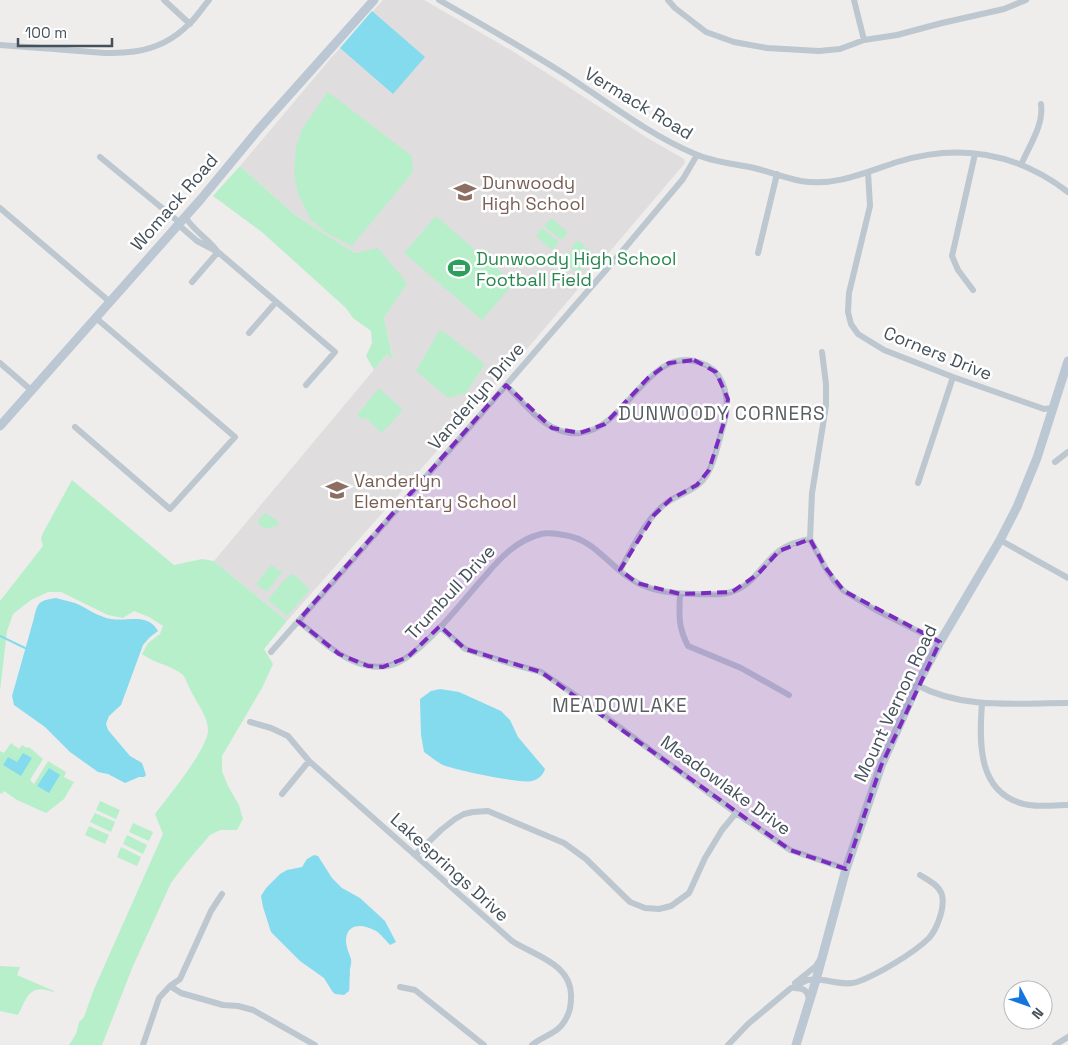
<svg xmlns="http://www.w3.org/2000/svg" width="1068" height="1045" font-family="'Space Grotesk',sans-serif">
  <rect width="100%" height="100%" fill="#efecec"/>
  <path fill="#e0ddde" d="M383,0h41l90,52 135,87 35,20 1,4 -152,179 -246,279 -73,-60 174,-208 5,5 -9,-40 22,-35 -28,-34 -23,4 -60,-38 -55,-49 91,-108z"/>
  <path fill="#b7efcb" d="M328,92l84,64 1,16 -61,74 -25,-13 -16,-13 -13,-26 -4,-21 2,-26 6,-18z
    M240,166l55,49 60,38 23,-5 29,35 -23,35 9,41 -6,-5 -13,16 -8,-14 6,-13 -1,-12 -18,-13 -7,-10 -83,-75 -50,-37z
    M436,216l78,67 -32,37 -78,-67z
    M551,218l17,14 -6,8 -18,-14z
    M542,228l17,14 -7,8 -16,-14z
    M578,240l16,15 -7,8 -16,-15z
    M568,251l17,14 -7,8 -17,-14z
    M439,331h4l42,33 -19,29 -18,5 -32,-27z
    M379,388l24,22 -21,23 -17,-16 -3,3 -5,-5z
    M72,480l102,85 28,-6 12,2 73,60 -23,28 9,15 -11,24 -40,68v15l6,15 11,19 4,14 -6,11h-17l-10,5 -24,28 -15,20 -38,83 -31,79h-33l7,-11 3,-12 5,-5 10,-28 69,-155 -8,-20c12,-16 53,-65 53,-84 0,-12 -9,-24 -15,-35 -3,-5 -7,-16 -10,-20 -11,-10 -28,-11 -41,-21l6,-11 12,-9 3,-8 -14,-9 -15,-6 -11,7 -15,-3 -47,-23h-13l-17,8 -18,14 -6,17 -7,60v-90l43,-55 -2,-8 2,-5z
    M265,513l11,7 3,5 -12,4 -7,-3 -2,-6z
    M271,565l11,7 -15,20 -11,-8z
    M292,574l3,1 15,15 -23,26 -19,-16 15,-19z
    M11,743l8,6 3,-4 5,3 2,-1 14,12 -13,21 4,4 14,-23 18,11 -2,5 10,5 -10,17 -18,14 -29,-13 -13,-9 -2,3 -2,-1v-42l4,2z
    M100,801l20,9 -4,9 -20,-9z
    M95,813l20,9 -4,10 -21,-10z
    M133,823l20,9 -4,9 -20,-9z
    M89,826l20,9 -4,9 -20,-9z
    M127,835l20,10 -4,9 -20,-10z
    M121,847l20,10 -4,9 -20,-9z
    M0,966l20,1 -3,8 37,16 -1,1c-23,-9 -26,5 -35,23l-18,-4z"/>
  <path fill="#83dbed" d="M372,11l53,46 -32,37 -53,-46z
    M56,598c6,2 13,3 19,5 12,5 23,14 36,16 18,3 36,-7 47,12l-8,6 -7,8 -22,60 -12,11 -3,8 2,6 22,26 12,7 4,12 -2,2h-5l-14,6 -17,-9 -10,-2 -28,-20 -25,-25 -31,-22 -2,-9 22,-78c4,-17 5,-17 22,-20z
    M440,689l19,3 42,19 9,9 8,17 27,32c-2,6 -6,10 -13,12 -11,3 -77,-11 -89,-16 -6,-3 -13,-9 -19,-13l-3,-17 -1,-36 11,-8z
    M23,753l9,5 -11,18 -18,-11 5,-8 9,5z
    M49,768l11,7 -11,18 -12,-7z
    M314,855l4,1 14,22 10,10 18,10 25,23 11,21 -6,3c-4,-4 -9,-11 -14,-14 -12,-7 -29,-9 -30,9 0,7 3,13 5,19 1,6 -2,10 -1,15 -1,6 0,11 -1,17l-5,4 -9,-1 -3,-3 -8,-13 -24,-17 -29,-29 -8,-25 -2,-11 5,-8 14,-14 7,-4 15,-3 5,-8z"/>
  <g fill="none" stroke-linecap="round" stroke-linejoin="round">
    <path stroke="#83dbed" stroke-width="2" d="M0,636l25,12"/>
    <path stroke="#bcc7cf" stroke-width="6" d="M164,0l26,24
      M439,0c44,25 88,50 130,77 41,27 81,58 126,77 17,8 41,10 59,14 16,4 32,10 47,13 34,6 65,-9 96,-19 62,-19 119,-10 171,30
      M668,0l7,8 31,24 28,10 33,6 52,3 21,-2 24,-9 33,-5 45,-12 62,-14 22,-9
      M854,0l10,40
      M0,45c22,2 44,3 66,5 45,4 88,10 123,-26 8,-7 13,-16 20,-24
      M100,157l79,65
      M1021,165c8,-19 23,-40 20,-61
      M868,172l2,34 -21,87 -1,19 3,12 7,10 26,16 69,27 91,32 9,-1
      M0,208l110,94
      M185,216c7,14 23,22 32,35
      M176,226l5,1 16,14 21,11 117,100 -29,33
      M758,253l19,-79
      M192,282l26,-30
      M973,290l-15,-20 -6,-14 23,-102
      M249,333l27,-31
      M822,352l4,32v22l-14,87 -2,46 15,28 10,15 9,9 32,19 64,32
      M0,363l31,27
      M506,385c20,20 41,51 74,48 48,-5 69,-90 121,-70 10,3 17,10 21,19 6,14 6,28 2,41 -5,16 -10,45 -21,57 -10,12 -27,15 -38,24 -21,17 -32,44 -45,66
      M75,427l95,82 65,-72 -139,-119
      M1055,462l13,-10
      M918,483l35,-106
      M1000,540l68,38
      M680,594c-1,21 -2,33 8,52l53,22 48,27
      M298,621c18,14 34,31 55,40 14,6 30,8 44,2 29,-13 66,-63 88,-87 15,-18 32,-36 56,-42 7,-2 15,0 23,1 34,5 45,34 74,48 15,8 38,11 55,11 13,0 29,2 41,-3 20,-7 29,-28 45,-40 9,-7 20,-10 31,-12
      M440,627l25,22 47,15 29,8 43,29 152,112 54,37 56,19
      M271,652l197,-223 151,-174 64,-76 14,-24
      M917,685c46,25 101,18 151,18
      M982,703c-3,40 -5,93 47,102 12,2 27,0 39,0
      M250,722l21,6 17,8 21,25 203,180c23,15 61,23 59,57 0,11 -3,20 -10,28 -8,9 -20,11 -29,19
      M282,794l27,-33
      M415,855l26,-25 14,-11 9,-5 9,-2 15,-1 76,32 22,16 44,43 15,6 14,1 12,-3 18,-13 16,-35 17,-28 14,-17
      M795,983l21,-17 3,-5
      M170,986l11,7 42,12 15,1 15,4 62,35
      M400,987l15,3 69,55
      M794,988c9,0 14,2 15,12
      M143,1045l16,-47 11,-12 10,-7 31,-68 11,-17
      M728,1045l20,-21 43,-36c6,-1 11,-6 17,-8 17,-3 33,7 49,2 20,-7 57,-29 72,-44 8,-9 16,-30 13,-43 -3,-10 -14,-15 -22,-20
      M1055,1045l13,-8"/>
    <path stroke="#bbc8d4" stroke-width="9" d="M0,426l201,-227 57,-69 116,-130
      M796,1045l20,-65 30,-111 35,-103 36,-81 23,-43 60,-102 17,-33 20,-49 31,-97"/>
  </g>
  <path fill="#7b2cbf" fill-opacity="0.2" stroke="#7b2cbf" stroke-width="4" stroke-dasharray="10 6" stroke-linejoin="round" d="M694,360l22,12 12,27 -2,17 -17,54 -12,15 -26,14 -17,16 -34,55 17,13 43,11 52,-2 26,-18 21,-23 31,-12 15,28 19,24 96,51 -59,124 -35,103 -56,-19 -249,-178 -76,-23 -25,-23 -32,31 -25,10 -15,-1 -29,-12 -41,-33 208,-236 46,43 28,5 25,-9 43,-46 21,-15z"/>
  <defs>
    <g id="school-bare" transform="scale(1.725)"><path d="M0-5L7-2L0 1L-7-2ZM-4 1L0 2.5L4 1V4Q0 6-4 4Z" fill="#8d6e63" stroke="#fff" stroke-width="2.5" paint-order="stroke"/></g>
    <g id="stadium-bare" transform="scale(1.725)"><path d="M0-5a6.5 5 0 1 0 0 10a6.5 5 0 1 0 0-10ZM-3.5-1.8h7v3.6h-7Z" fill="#2e9e5b" stroke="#fff" stroke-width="2.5" paint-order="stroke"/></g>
  </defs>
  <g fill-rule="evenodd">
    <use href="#school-bare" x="465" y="192"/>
    <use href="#stadium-bare" x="459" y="268"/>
    <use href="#school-bare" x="337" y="490"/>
  </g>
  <g text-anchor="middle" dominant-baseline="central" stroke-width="5" stroke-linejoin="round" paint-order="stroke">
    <g font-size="18" fill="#44505a" stroke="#fff">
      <text transform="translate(639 103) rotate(31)">Vermack Road</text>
      <text transform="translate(174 202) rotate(-49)">Womack Road</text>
      <text transform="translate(938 353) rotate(22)">Corners Drive</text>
      <text transform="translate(476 396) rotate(-49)">Vanderlyn Drive</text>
      <text transform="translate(450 592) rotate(-47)">Trumbull Drive</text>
      <text transform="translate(895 703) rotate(-65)">Mount Vernon Road</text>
      <text transform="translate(726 785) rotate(36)">Meadowlake Drive</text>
      <text transform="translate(450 867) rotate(42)">Lakesprings Drive</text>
    </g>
    <g font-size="18" fill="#785e54" stroke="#fff" text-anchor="start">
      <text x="482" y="182">Dunwoody<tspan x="482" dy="21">High School</tspan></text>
      <text x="354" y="480">Vanderlyn<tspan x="354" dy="21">Elementary School</tspan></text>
    </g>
    <g font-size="18" fill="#27864d" stroke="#fff" text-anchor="start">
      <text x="476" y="258">Dunwoody High School<tspan x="476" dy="21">Football Field</tspan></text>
    </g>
    <g font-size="19" letter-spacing="1" fill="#585d61" stroke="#fff">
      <text x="722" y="413">DUNWOODY CORNERS</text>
      <text x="620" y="705">MEADOWLAKE</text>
    </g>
  </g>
  <g transform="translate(1028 1005) rotate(131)"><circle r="24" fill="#ffffff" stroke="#b4b9bd"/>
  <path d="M0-4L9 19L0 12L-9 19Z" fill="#1475e0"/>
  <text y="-8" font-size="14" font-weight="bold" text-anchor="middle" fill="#44505a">N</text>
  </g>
  <path d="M18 38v8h94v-8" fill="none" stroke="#44505a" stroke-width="2.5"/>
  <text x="25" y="38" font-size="15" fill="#44505a" stroke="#ffffff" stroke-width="4" paint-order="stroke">100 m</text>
</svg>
